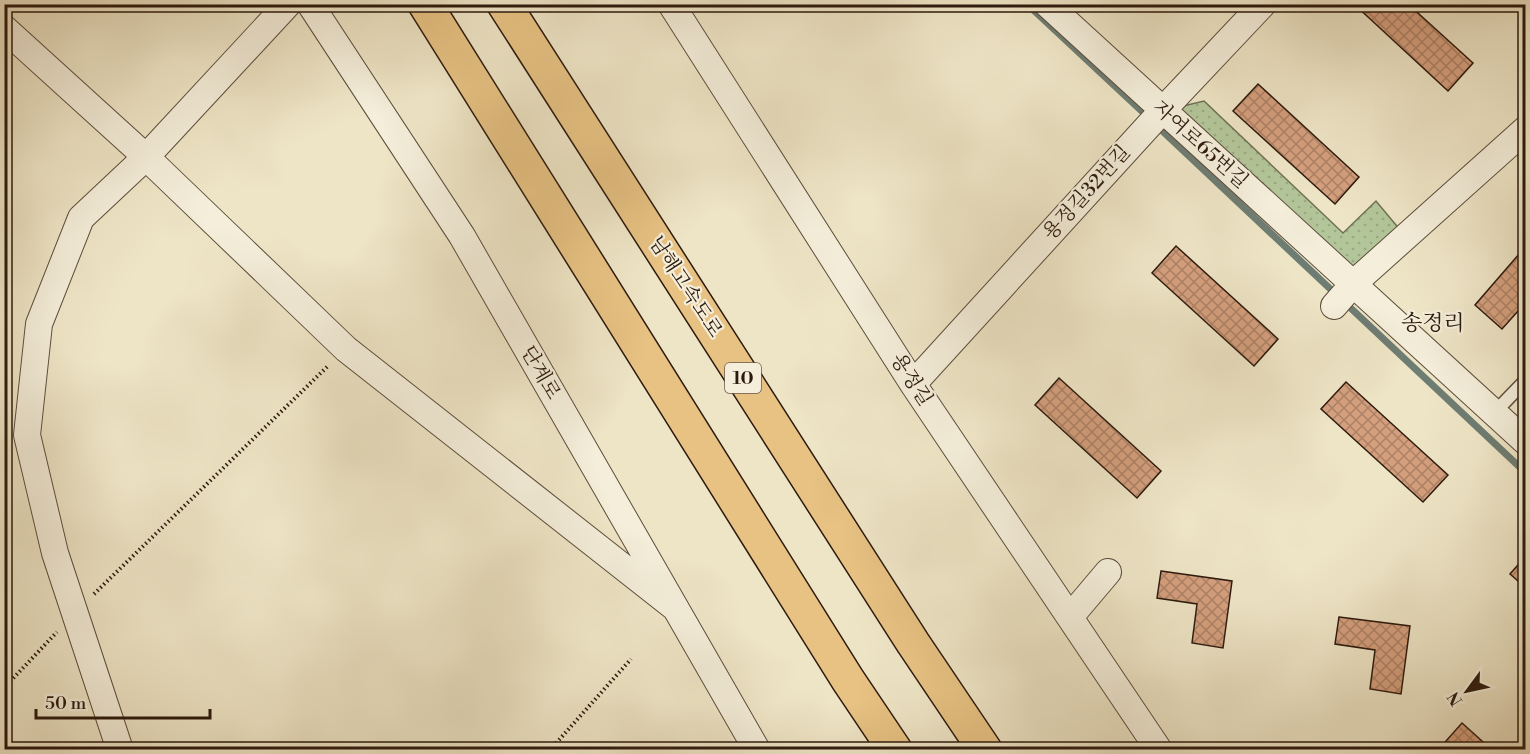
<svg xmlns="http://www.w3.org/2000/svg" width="1530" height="754" font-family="'Libre Bodoni','Noto Serif KR',serif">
  <defs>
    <pattern id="park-dots" width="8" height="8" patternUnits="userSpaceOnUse" patternTransform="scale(1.5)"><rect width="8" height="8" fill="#b3c699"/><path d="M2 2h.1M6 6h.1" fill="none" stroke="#9aaa83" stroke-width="1.8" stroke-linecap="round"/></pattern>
    <pattern id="building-cross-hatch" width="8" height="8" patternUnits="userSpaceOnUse" patternTransform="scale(1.5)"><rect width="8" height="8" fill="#d49f7d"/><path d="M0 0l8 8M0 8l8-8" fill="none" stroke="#ac8165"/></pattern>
  </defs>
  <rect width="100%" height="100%" fill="#eee5c6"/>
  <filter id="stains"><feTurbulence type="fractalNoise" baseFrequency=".00333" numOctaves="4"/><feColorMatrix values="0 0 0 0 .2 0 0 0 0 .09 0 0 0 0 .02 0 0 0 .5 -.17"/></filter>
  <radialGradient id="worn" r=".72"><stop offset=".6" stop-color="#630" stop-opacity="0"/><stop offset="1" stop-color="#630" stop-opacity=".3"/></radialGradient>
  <path fill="url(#park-dots)" stroke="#707054" stroke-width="1.5" d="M1204,101l139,132 33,-32 25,30 -47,52 -192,-172z"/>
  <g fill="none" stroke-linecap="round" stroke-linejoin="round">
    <path stroke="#6e7d73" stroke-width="7" d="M1027,4l121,113
      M1156,125l370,348"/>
  </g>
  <path fill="url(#building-cross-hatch)" stroke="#2d1a0e" stroke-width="1.5" d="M1354,4h54l65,59 -25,28z
    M1258,84l101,93 -24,27 -102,-93z
    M1176,246l102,93 -24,27 -102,-93z
    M1526,246v56l-24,27 -27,-24z
    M1059,378l102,93 -24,27 -102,-93z
    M1346,382l102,93 -25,27 -102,-93z
    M1526,556v32l-16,-14z
    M1161,571l71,10 -9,67 -31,-5 5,-39 -40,-6z
    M1339,617l71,9 -9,68 -31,-5 5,-39 -40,-6z
    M1462,723l30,27h-54z"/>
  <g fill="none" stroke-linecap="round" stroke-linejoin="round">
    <g stroke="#5d4d3c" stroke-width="15">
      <path id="service" d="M1494,413l32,-33"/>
    </g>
    <g stroke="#5d4d3c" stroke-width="28">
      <path id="minor" d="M310,4l152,232 295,514
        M671,4l242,380 246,366
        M1047,4l479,438
        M4,28l142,129 200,192 328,258
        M1334,306l20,-23 172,-154
        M913,384l249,-273 101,-107
        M1070,617l38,-45
        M120,750l-65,-197 -28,-118 12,-111 42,-106 65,-61 142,-153"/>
    </g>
    <g stroke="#2d1a0e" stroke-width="36">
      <path id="motorway" d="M425,4l423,676 47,70
        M504,4l409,639 72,107"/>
    </g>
    <path stroke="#2d1a0e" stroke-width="4" stroke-dasharray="1.5 3" stroke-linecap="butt" d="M94,594l235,-229
      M4,688l53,-56
      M550,750l81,-91"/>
    <use href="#service" stroke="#f4eeda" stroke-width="12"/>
    <use href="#minor" stroke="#f4eeda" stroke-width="26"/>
    <use href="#motorway" stroke="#e7c283" stroke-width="33"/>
  </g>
  <g text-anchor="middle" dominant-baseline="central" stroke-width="4.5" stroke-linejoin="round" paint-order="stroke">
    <rect fill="#f4eeda" stroke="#695a4b" stroke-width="1.5" x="725" y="363" width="36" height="30" rx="4.5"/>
    <g font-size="18" font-weight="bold" fill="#2d1a0e">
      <text x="743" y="378">10</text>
    </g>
    <g font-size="20" fill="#2d1a0e" stroke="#f4eeda">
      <text transform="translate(1200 145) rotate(42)">자여로65번길</text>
      <text transform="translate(1087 193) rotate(-48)">용정길32번길</text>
      <text transform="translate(685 287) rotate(57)">남해고속도로</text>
      <text transform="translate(540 373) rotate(60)">단계로</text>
      <text transform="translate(911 380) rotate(57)">용정길</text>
    </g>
    <g font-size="22" fill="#2d1a0e" stroke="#f4eeda">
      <text x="1433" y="323">송정리</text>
    </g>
  </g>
  <rect width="1530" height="754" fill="none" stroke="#eee5c6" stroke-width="24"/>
  <rect x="6" y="6" width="1518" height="742" fill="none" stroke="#2d1a0e" stroke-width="3"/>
  <rect x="12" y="12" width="1506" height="730" fill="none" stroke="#2d1a0e" stroke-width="1.5"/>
  <g transform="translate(1467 691) rotate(237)" stroke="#f4eeda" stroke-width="4.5" paint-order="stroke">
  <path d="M0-4.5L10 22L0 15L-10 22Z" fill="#2d1a0e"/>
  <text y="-9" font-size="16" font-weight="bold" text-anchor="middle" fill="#2d1a0e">N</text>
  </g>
  <path d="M36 709v9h174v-9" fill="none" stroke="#2d1a0e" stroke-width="3"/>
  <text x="45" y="709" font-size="18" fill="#2d1a0e" stroke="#f4eeda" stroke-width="4.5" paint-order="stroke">50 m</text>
  <rect width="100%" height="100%" filter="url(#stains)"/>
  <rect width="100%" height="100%" fill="url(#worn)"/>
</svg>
